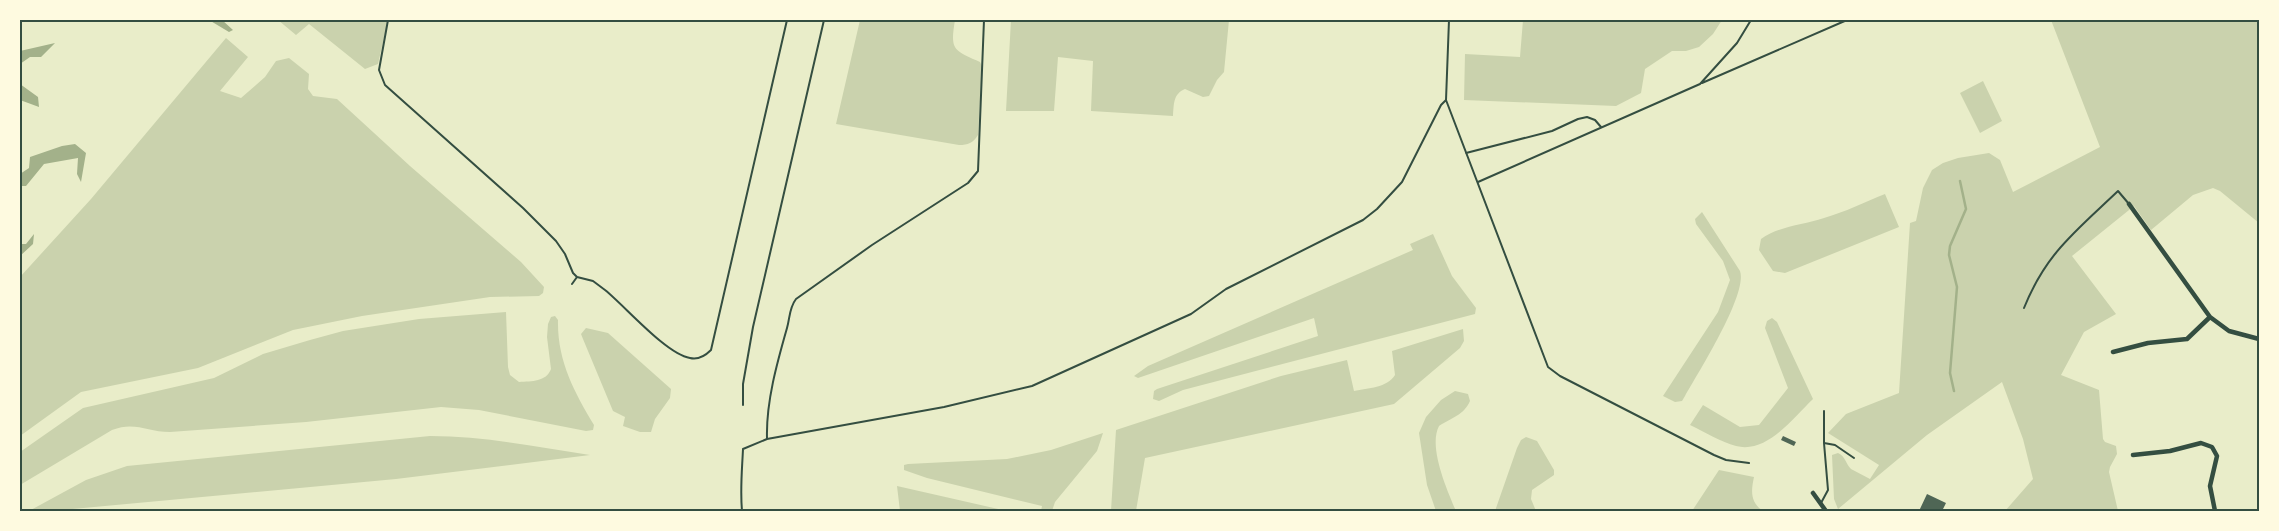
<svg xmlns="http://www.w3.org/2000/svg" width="2279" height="531" font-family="'Crimson Pro',serif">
  <rect width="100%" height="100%" fill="#e9edc9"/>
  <path fill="#cad2ad" d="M278,20h110l-10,44 -13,5 -56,-45 -13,11z
    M860,20h95c-5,30 -2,30 25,42l2,4 -4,69c-5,8 -10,10 -19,10l-123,-21z
    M1011,20h218l-5,52 -7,8 -8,16 -6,1 -18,-8c-12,5 -11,15 -12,27l-82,-5 2,-50 -35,-4 -4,54h-48z
    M1523,20h199l-9,14 -14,13 -13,4h-14l-27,18 -4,24 -25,13 -152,-6 1,-46 55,3z
    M2051,20h208v203l-39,-32 -7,-3 -20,7 -42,35 -17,-24 -62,50 44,58 -32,18 -23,43 38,15 4,49 2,3 11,4 1,8 -7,13 -1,5 9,39h-113l28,-32 -10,-40 -21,-57 -75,53 -89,74 -4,-10 -2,-44 6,-2c8,4 7,10 13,16l19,10 9,-14 -51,-32 18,-19 53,-21 11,-170 6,-2 7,-33 9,-18 11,-7 15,-5 31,-5 11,7 13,32 87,-45z
    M226,38l22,19 -28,34 21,7 24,-21 11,-16 13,-3 20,16 -1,15 5,7 24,3 73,67 111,96 23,25 -1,6 -4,3 -49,1 -128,19 -69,14 -95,38 -117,24 -61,44v-159l71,-78z
    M1983,81l19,40 -22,12 -20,-40z
    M1885,194l14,33 -114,46 -12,-2 -14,-21 2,-11c18,-13 42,-14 63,-21 21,-6 41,-16 61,-24z
    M1702,212l38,59c8,23 -42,102 -55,125l-3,5 -7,1 -12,-6 55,-84 12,-32 -7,-19 -27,-37 -1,-5z
    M1433,234l19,42 24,32 -1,6 -292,76 -24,11 -6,-2 1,-8 3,-2 161,-53 -4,-18 -176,60 -4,-2 14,-10 265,-116 -3,-6z
    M506,312l2,55 2,8 9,7c13,-1 27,0 32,-13l-4,-32 1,-13 3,-7 4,-1 3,4c-1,40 16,72 36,105l-1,5 -7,1 -107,-21 -38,-3 -135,15 -136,10c-23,0 -35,-11 -58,-2l-92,55v-33l63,-44 131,-30 49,-24 47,-14 33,-9 76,-12z
    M1772,318l5,4 36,77c-20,19 -46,55 -77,47 -15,-4 -31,-14 -46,-21l13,-20 37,22 19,-2 29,-37 -23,-60 2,-7z
    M586,328l22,5 63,56 -1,9 -15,21 -4,13h-11l-17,-6 2,-9 -12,-6 -30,-72 -2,-5z
    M1463,329l1,12 -4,7 -66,56 -249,54 -9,53h-25l5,-81 165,-54 66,-16 7,31c14,-3 33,-3 41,-16l-3,-24z
    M1455,391l13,3 2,7c-6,14 -19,17 -31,25 -11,21 8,64 17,85h-20l-9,-26 -8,-52 7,-16 15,-17z
    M1103,433l-6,18 -42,51 -3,9h-11l1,-5 -115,-28 -23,-8v-5l4,-1 99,-5 44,-9z
    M430,436c54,0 107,11 160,19l-194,24 -345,32h-22l57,-31 41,-14z
    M1526,437l11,4 17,29v5l-22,15 -1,9 5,12h-41l22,-63 4,-8z
    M1719,470l35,7c-3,14 -4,25 9,34h-71z
    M897,486l110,25h-107z"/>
  <path fill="#a3b18a" d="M209,20h13l11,10 -4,2z
    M55,43l-14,14h-11l-10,7v-13z
    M20,84l18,13 1,10 -19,-7z
    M75,144l11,9 -5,29 -4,-8 1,-16 -34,6 -18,22h-6v-12l9,-6 1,-11 32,-11z
    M34,234l-1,10 -13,12v-12h6z"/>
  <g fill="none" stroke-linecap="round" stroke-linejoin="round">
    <path stroke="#a3b18a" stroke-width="2.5" d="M1954,391l-4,-18 7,-86 -8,-32 1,-9 16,-37 -6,-28"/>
  </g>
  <path fill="#4f6655" d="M1783,436l13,6 -2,4 -13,-6z
    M1927,494l19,9 -4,8h-23z"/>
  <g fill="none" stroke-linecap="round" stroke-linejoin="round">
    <path stroke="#344e41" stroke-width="2" d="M388,20l-9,50 6,15 138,123 33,33 9,13 8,19 4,4
      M1449,20l-3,80 102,267 12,9 154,79 12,5 23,3
      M1702,83l145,-63
      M1466,153l86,-22 26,-12 9,-2 8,3 6,7
      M1478,182l222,-98 37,-41 14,-23
      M577,277l16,4 12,9c20,16 61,64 85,68 8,2 15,-2 21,-8l76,-330
      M572,284l5,-7
      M2024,308c22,-55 52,-77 94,-117l11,13
      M743,405v-21l10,-57 71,-307
      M767,438c-1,-36 10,-75 20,-110 3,-10 2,-20 9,-29l76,-54 96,-62 10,-12 6,-151
      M1824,443l11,2 19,13
      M1821,503l7,-13 -4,-47v-32
      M742,511c-2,-22 0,-40 1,-62l24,-10 177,-32 88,-21 159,-72 35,-25 137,-69 14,-11 25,-27 39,-77 5,-5"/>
    <path stroke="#344e41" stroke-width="4.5" d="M2129,204l81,113 19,14 30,8
      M2113,352l35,-9 39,-4 23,-22
      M2133,455l37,-4 31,-8 11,4 5,9 -7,30 5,25
      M1813,493l13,18"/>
  </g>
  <rect width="2279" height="531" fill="none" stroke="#fefae0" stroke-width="42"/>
  <rect x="21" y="21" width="2237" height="489" fill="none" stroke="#344e41" stroke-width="2"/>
</svg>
